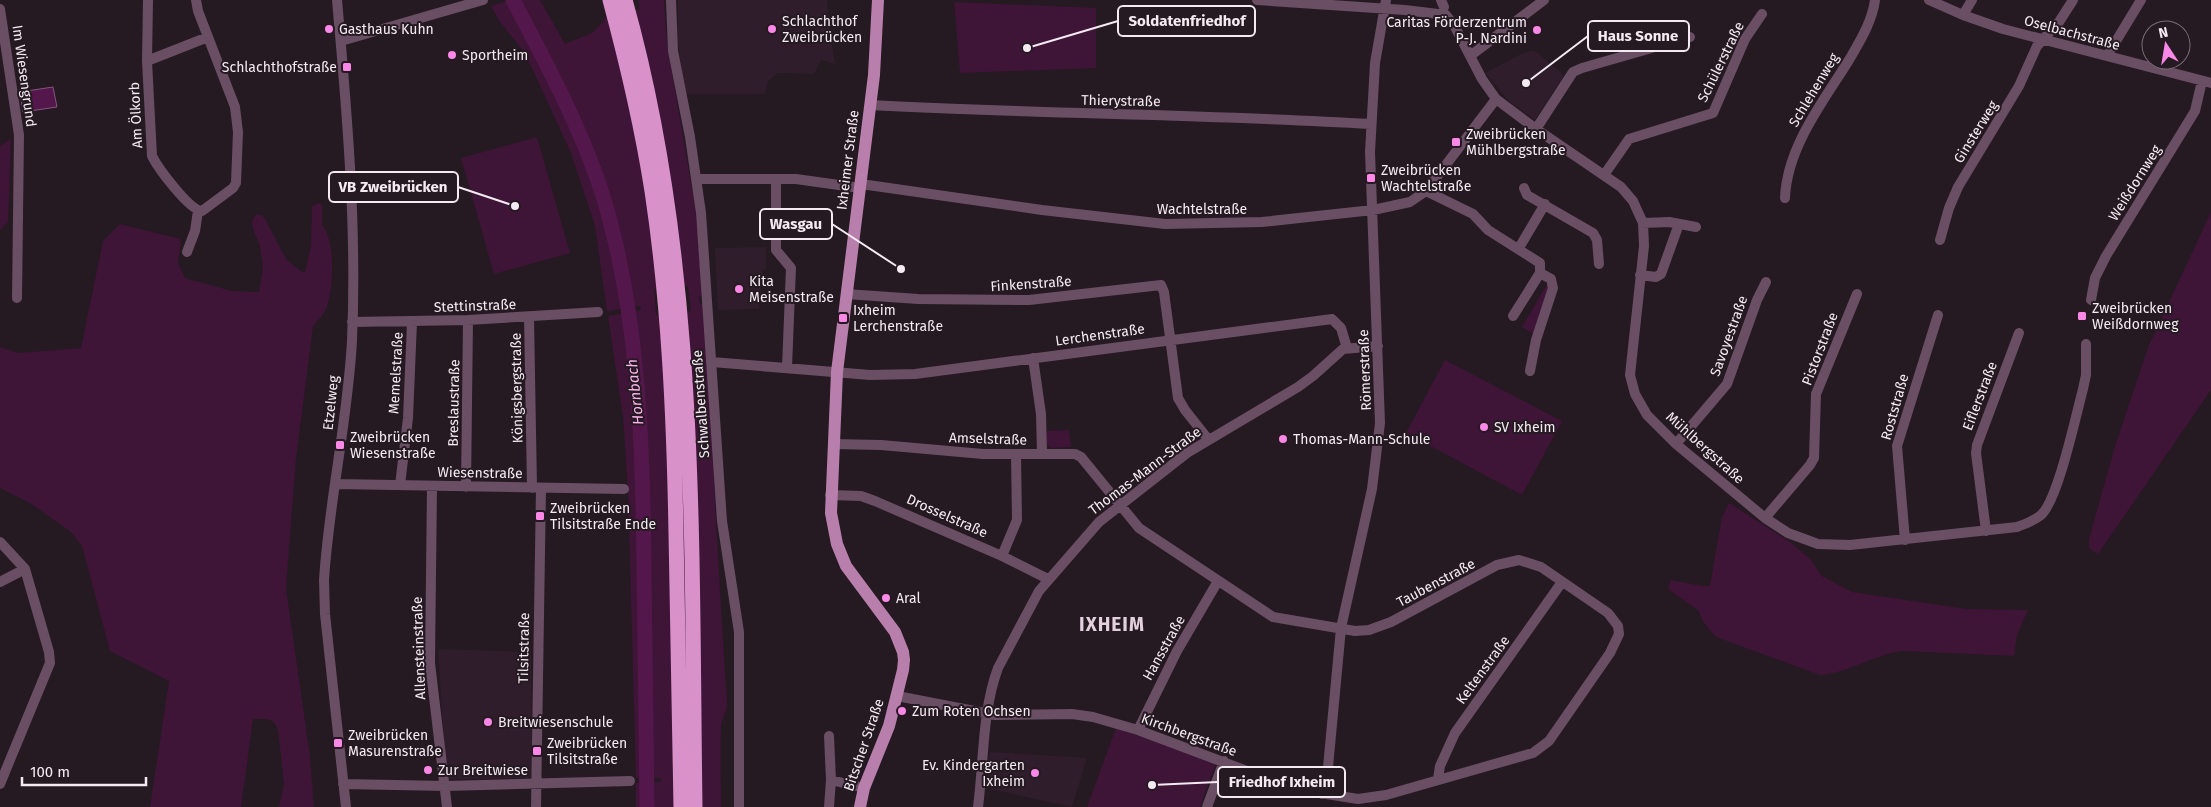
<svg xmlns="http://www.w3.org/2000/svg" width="2211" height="807" font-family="'Fira Sans',sans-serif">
  <rect width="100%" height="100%" fill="#251922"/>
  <path fill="#2f1d2b" d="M678,0h149l1,17 7,47 -14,-4 -7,14 -36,-1 -10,8 -3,13h-80l-7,-52z
    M1534,50l30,25 -29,45 -26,-19 -24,-28 36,-19z
    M766,247v23h-3l-4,39 -41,1 -3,-62z
    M438,649l93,3 1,93v29l-4,4 -79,1 -3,-4z
    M990,752l97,6 -15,49 -86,-19z"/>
  <path fill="#3e1437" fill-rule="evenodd" d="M511,0h29l25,44 27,-11 13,-13 -1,-2 36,-9 -2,-9h26l3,44 28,163 8,88 -4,2 1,7 4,2c8,132 14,264 23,396 1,10 -6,16 -6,26 -1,26 0,53 0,79h-85v-24l25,-1v-4h-25l-8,-287 -5,-74 -15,-101 33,-6 -1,-4 -33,5 -12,-85 -24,-73 -46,-100 -25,-31 -9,-16zM688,286l3,25 -35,4 -2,-26z
    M954,2l142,6v60l-136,5z
    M537,137l33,116 -76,21 -33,-116z
    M11,139l-3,83 -8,8v-84z
    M319,203l3,2v20c14,14 12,68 3,86 -2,5 -8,10 -12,15l-17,133 -10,129 24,169 4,50h-35l5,-23 -6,-54 -4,-8 -7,-3h-14l-12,88h-91l19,-126 -59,-30 -28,-105 -11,-14 -41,-29 -30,-15v-141l18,6 63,-5 22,-107 17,-17 61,15 -3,24 7,15 47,13 27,1 4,-25 -3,-21 -7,-17 -1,-8 4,-7 6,1 3,4 21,40 16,13h3l6,-26 1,-40z
    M2211,212v178l-113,164 -9,-6v-9l26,-93 34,-101z
    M1549,281l2,1 -16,53 -13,-8z
    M1445,360l117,61 -40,74 -116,-62z
    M1069,430l2,17 -20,1 -5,-4 1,-13z
    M1729,503l61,39 20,17 12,17 30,16 115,17 61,1 -11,25 -3,21 -112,-5c-29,4 -53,22 -82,24l-104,-38 -13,-15 -4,-11 -31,-22 3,-9 31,6h8l12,-69z
    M1116,728l100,35 -16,44h-113z"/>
  <path fill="#54174b" stroke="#84577d" d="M53,87l4,20 -34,5 -3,-20z"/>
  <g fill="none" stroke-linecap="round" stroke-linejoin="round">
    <path stroke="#54174b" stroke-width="15" d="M513,0c33,63 67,125 89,193 37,118 41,254 42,376 1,79 2,159 3,238"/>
    <path stroke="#6a4e64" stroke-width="10" d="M148,0l-1,61 5,95c6,12 37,54 50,55l31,-23 3,-5 2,-51 -3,-25 -37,-96 -2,-11
      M337,0c10,112 20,227 15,340 -4,80 -23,160 -28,240l1,34 21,193
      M671,0l2,51 17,86 11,76 21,308 17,111v175
      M1257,0l148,10 41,5 8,10 28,54 14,20 40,30 85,58 12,14 10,22 1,23 -14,129 5,19 12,21 29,29 89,74 23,15 30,11 32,1 167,-18c8,-3 17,-6 24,-12 17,-15 35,-100 42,-126l3,-14v-31
      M1441,0l3,7
      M1929,0l34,15 40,14 208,54
      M0,9l19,126 -2,163
      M1963,15l9,-15
      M341,41l142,-41
      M1470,56l74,-56
      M2107,56l34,-56
      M147,61l61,-24
      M870,105c167,9 334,9 501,19
      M1536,129l37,-57 9,-4 108,-31
      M1604,175l25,-36 84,-26 32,-74 17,-25
      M697,179h99l64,9
      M776,179v71l15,18 -4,99
      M861,184l181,26 123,14 97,-2 111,-12 37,-8 16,-11 70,-92
      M1524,188l3,7 66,38 4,7 2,24
      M1426,191l47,23 15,16 52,33v10l-27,43
      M1785,198c2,-51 38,-96 64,-138 11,-19 23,-38 26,-60
      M1643,223l26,-1 27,5
      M1940,240l9,-32 9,-21 61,-101 18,-40 22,-24 14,-22
      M1519,248l26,-44
      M187,252l8,-21 3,-20
      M1640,275l16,2 5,-3 18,-50
      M846,294l72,5 111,1 132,-15 3,7 14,106 7,12 23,29
      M2091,300l4,-22 11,-22 89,-145 7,-30
      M529,317l3,171
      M352,322l116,-2 130,-8
      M1033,358l8,56 1,39
      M712,362l158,13 45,-1 417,-55 9,9 6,20
      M1530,371l6,-31 17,-52 -2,-9 -11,-6
      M833,444l48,1 102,9h92l6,3 58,71 134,89 82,14 14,-1 22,-8 106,-57 22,-5 22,7 67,46 10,13 1,8 -9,19 -61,88 -16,12 -147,42 -28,4 -63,-10 -157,-59 -45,-13 -21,-3 -77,1 -98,-19
      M1676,444l51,-60 30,-84 9,-18
      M336,484l288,5
      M400,485l8,-67 4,-96
      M432,486l-2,177 17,144
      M466,487l2,-167
      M830,495l31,1 14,5 127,55 46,23
      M1765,518l45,-53 4,-7 2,-64 41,-100
      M1986,531l-10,-78 1,-8 42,-112
      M1905,540l-8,-94 41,-131
      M0,542l25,27 24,83 1,11 -50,121
      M1002,556l15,-36 -1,-66
      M0,582l25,-13
      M1138,730l39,-79 41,-70
      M829,736l2,44 -2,27
      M1438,779l2,-13 15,-33 107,-151
      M831,780l33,8
      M343,784l103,2 184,-5
      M1322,794l5,-16 14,-150 31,-139 8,-66 -10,-271 5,-89 11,-63
      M536,807l5,-319
      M978,807c6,-46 4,-96 20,-139l41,-77 60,-69 88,-69 111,-66 15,-11 30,-27 35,-3
      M1207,807l17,-46"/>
    <path stroke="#b97fac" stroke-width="12" d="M860,807l4,-19 25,-62 14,-56 1,-10 -1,-8 -8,-20 -49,-66 -9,-22 -6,-31 6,-141 37,-297 4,-75"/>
    <path stroke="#d892c9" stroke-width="15" d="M610,0c17,63 32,127 42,191 17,113 22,228 24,342 2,92 4,183 5,274
      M625,0c74,262 66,537 70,807"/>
  </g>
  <g fill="#fb87e6" stroke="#251922" stroke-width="2">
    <circle cx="329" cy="29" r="5"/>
    <circle cx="772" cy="29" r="5"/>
    <circle cx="1537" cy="30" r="5"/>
    <circle cx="452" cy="55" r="5"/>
    <rect x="342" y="62" width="10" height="10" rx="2.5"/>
    <rect x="1451" y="137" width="10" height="10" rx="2.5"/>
    <rect x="1366" y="173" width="10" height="10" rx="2.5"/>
    <circle cx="739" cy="289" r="5"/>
    <rect x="2077" y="311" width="10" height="10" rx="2.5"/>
    <rect x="838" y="313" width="10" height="10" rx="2.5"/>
    <circle cx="1484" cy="427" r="5"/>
    <circle cx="1283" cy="439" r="5"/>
    <rect x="335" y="440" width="10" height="10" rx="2.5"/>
    <rect x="535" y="511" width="10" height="10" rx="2.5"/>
    <circle cx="886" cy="598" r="5"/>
    <circle cx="902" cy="711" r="5"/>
    <circle cx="488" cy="722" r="5"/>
    <rect x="333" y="738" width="10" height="10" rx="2.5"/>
    <rect x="532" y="746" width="10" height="10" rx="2.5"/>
    <circle cx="428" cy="770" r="5"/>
    <circle cx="1035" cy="773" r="5"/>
  </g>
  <g text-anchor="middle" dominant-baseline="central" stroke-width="4" stroke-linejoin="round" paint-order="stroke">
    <g font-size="14" fill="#f4ebf2" stroke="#251922" text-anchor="start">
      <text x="782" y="21">Schlachthof<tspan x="782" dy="16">Zweibrücken</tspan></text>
      <text x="1527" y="22" text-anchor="end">Caritas Förderzentrum<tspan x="1527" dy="16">P-J. Nardini</tspan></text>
      <text x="339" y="29">Gasthaus Kuhn</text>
      <text x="462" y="55">Sportheim</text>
      <text x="337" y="67" text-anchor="end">Schlachthofstraße</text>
      <text x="1466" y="134">Zweibrücken<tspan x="1466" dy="16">Mühlbergstraße</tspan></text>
      <text x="1381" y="170">Zweibrücken<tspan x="1381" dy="16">Wachtelstraße</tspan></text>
      <text x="749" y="281">Kita<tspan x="749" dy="16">Meisenstraße</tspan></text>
      <text x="2092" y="308">Zweibrücken<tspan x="2092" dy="16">Weißdornweg</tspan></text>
      <text x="853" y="310">Ixheim<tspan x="853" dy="16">Lerchenstraße</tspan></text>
      <text x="1494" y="427">SV Ixheim</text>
      <text x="350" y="437">Zweibrücken<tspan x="350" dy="16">Wiesenstraße</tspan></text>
      <text x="1293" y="439">Thomas-Mann-Schule</text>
      <text x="550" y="508">Zweibrücken<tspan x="550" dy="16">Tilsitstraße Ende</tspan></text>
      <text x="896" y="598">Aral</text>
      <text x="912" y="711">Zum Roten Ochsen</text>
      <text x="498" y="722">Breitwiesenschule</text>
      <text x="348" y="735">Zweibrücken<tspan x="348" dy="16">Masurenstraße</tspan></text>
      <text x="547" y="743">Zweibrücken<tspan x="547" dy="16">Tilsitstraße</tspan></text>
      <text x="1025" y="765" text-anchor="end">Ev. Kindergarten<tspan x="1025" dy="16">Ixheim</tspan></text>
      <text x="438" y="770">Zur Breitwiese</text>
    </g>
    <g font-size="14" fill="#f4ebf2" stroke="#251922">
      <text transform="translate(2072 33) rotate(15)">Oselbachstraße</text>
      <text transform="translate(1721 62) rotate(-64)">Schülerstraße</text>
      <text transform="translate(24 76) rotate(82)">Im Wiesengrund</text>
      <text transform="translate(1814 90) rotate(-59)">Schlehenweg</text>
      <text transform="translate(1121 101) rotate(1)">Thierystraße</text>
      <text transform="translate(136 115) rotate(-93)">Am Ölkorb</text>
      <text transform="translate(1976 132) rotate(-58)">Ginsterweg</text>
      <text transform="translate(848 160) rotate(-83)">Ixheimer Straße</text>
      <text transform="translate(2135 183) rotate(-58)">Weißdornweg</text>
      <text x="1202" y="209">Wachtelstraße</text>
      <text transform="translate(1031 284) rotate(-4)">Finkenstraße</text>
      <text transform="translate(475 306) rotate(-2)">Stettinstraße</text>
      <text transform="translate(1100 335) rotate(-8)">Lerchenstraße</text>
      <text transform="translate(1729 336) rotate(-70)">Savoyestraße</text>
      <text transform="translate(1820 349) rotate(-69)">Pistorstraße</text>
      <text transform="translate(1365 370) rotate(-92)">Römerstraße</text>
      <text transform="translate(396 373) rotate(-87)">Memelstraße</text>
      <text transform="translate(517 388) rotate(-91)">Königsbergstraße</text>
      <text transform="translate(1980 396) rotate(-69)">Eiflerstraße</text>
      <text transform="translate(331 403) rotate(-84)">Etzelweg</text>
      <text transform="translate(454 403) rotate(-89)">Breslaustraße</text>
      <text transform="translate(701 404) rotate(-94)">Schwalbenstraße</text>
      <text transform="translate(1895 407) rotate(-74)">Roststraße</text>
      <text transform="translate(988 439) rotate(2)">Amselstraße</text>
      <text transform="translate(1705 448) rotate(42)">Mühlbergstraße</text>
      <text transform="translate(1145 471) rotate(-37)">Thomas-Mann-Straße</text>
      <text transform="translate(480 473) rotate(1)">Wiesenstraße</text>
      <text transform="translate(947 516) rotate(24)">Drosselstraße</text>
      <text transform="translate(1436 583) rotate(-28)">Taubenstraße</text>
      <text transform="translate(419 648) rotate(-92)">Allensteinstraße</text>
      <text transform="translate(524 648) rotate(-89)">Tilsitstraße</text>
      <text transform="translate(1164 648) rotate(-61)">Hansstraße</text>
      <text transform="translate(1483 670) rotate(-54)">Keltenstraße</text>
      <text transform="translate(1189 735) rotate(20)">Kirchbergstraße</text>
      <text transform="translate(864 745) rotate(-71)">Bitscher Straße</text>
    </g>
    <g font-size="15" font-style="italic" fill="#fdb4ee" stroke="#251922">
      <text transform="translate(635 392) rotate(-96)">Hornbach</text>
    </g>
    <g font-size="19" font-weight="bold" letter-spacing="1" fill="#e2d0de" stroke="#251922">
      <text x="1112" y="624">IXHEIM</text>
    </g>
  </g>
  <path fill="none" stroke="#f4ebf2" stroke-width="2" d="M1027 48L1118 21M1526 83L1588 36M515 206L458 187M901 269L832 224M1152 785L1218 782"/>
  <g fill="#f4ebf2" stroke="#251922" stroke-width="2">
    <circle cx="1027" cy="48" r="5"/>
    <circle cx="1526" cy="83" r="5"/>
    <circle cx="515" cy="206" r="5"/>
    <circle cx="901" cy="269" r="5"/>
    <circle cx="1152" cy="785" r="5"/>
  </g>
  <g fill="#251922" stroke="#f4ebf2" stroke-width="2">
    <rect x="1118" y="6" width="137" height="30" rx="5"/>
    <rect x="1588" y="21" width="101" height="30" rx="5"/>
    <rect x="329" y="172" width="129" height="30" rx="5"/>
    <rect x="760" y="209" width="72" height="30" rx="5"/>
    <rect x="1218" y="767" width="127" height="30" rx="5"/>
  </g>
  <g font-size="15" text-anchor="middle" font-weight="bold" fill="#f4ebf2">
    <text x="1187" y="26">Soldatenfriedhof</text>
    <text x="1638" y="41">Haus Sonne</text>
    <text x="393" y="192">VB Zweibrücken</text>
    <text x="796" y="229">Wasgau</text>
    <text x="1282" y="787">Friedhof Ixheim</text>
  </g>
  <g transform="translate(2166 45) rotate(348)"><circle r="24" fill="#251922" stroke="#786d75"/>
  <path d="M0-4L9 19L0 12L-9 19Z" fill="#fb87e6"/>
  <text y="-8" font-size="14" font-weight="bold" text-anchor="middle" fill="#f4ebf2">N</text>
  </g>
  <path d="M22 777v8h124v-8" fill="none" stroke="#f4ebf2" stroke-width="2.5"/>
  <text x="30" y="777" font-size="15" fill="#f4ebf2" stroke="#251922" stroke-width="4" paint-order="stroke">100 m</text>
</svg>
